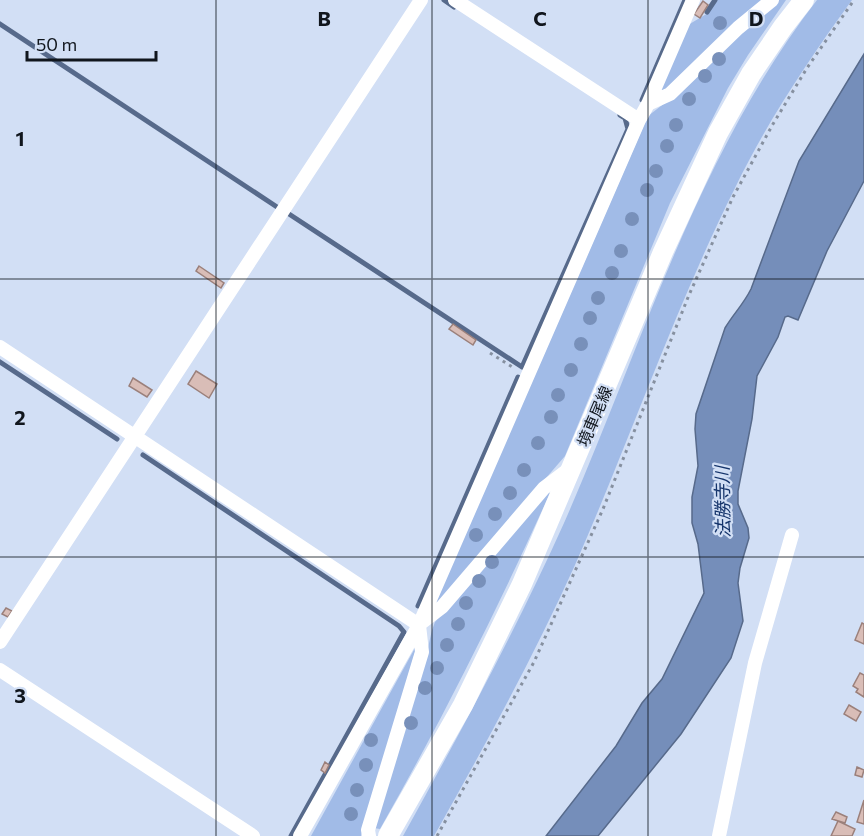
<svg xmlns="http://www.w3.org/2000/svg" width="864" height="836" font-family="Commissioner,'Noto Sans JP',sans-serif">
  <rect width="100%" height="100%" fill="#d2dff5"/>
  <path fill="#a1bbe7" d="M716,0h48l-98,91 -7,-1 29,-65 20,-12z
    M776,0h10l-38,55 -20,33 -58,115 -105,253 -126,146 -5,4 214,-490 22,-17z
    M817,0h35c-43,59 -85,122 -117,188 -61,122 -105,252 -160,377 -42,93 -91,182 -141,271h-31c57,-103 113,-206 161,-313 78,-177 133,-368 253,-523z
    M548,492l2,1c-52,115 -108,227 -170,336l-6,-1 51,-167 7,-31 3,-8z
    M415,648l1,1 -55,187h-50z"/>
  <path fill="#758eba" stroke="#576a8b" stroke-width="1.5" d="M864,54v127l-37,70 -29,69 -10,-4 -3,1 -7,20 -21,39 -5,43 -14,72v13l10,24 1,10 -9,30 -2,15 5,38 -12,37 -50,76 -83,102h-52l70,-90 26,-43 20,-24 42,-86 -6,-49 -6,-21v-26l6,-31 -3,-37 1,-15 29,-86c9,-15 18,-23 26,-39l48,-128z"/>
  <g fill="none" stroke-linecap="round" stroke-linejoin="round">
    <path stroke="#576a8b" stroke-width="5" d="M444,0l10,7
      M707,12l8,-12
      M0,24l277,183
      M642,100l43,-100
      M289,214l233,153 106,-238 -3,-11 -5,-3
      M0,362l117,77
      M143,455l256,171 5,6 -113,204
      M418,606l100,-229"/>
  </g>
  <path fill="#d9bdb7" stroke="#9b807b" stroke-width="1.5" d="M703,1l5,4 -8,13 -6,-4z
    M199,266l25,17 -3,5 -25,-17z
    M453,324l23,16 -3,5 -24,-16z
    M196,371l21,13 -8,14 -21,-14z
    M133,378l19,12 -5,7 -18,-11z
    M6,608l6,3 -4,6 -6,-3z
    M862,623l2,1v20l-9,-4z
    M860,673l4,2v22l-8,-5 2,-3 -5,-3z
    M849,705l12,7 -5,9 -12,-7z
    M325,762l4,3 -4,8 -4,-3z
    M857,767l7,3 -2,7 -7,-2z
    M864,800v24l-7,-2z
    M836,812l11,5 -2,6 -13,-4z
    M838,821l17,8 -3,7h-21z"/>
  <g fill="none" stroke-linecap="round" stroke-linejoin="round">
    <path stroke="#8690a0" stroke-width="3" stroke-dasharray="3 4.5" stroke-linecap="butt" d="M490,353l24,15
      M437,836l97,-174 69,-153 86,-214 44,-98 40,-73 34,-56 47,-68"/>
    <path stroke="#fff" stroke-width="14" d="M455,0l184,120
      M648,104l22,-10 68,-66 34,-28
      M0,347l419,278
      M421,623l21,-16 102,-119 25,-19
      M0,642l421,-642
      M0,670l253,166
      M300,836l119,-211 220,-505 9,-16 45,-104
      M369,836l-1,-6 54,-178 -3,-27
      M719,836l36,-173 37,-128"/>
    <path stroke="#fff" stroke-width="20" d="M388,836l75,-131 59,-121 141,-332 55,-119 33,-59 32,-47 21,-27"/>
  </g>
  <g fill="#7890ba">
    <circle cx="720" cy="23" r="7"/>
    <circle cx="719" cy="59" r="7"/>
    <circle cx="705" cy="76" r="7"/>
    <circle cx="689" cy="99" r="7"/>
    <circle cx="676" cy="125" r="7"/>
    <circle cx="667" cy="146" r="7"/>
    <circle cx="656" cy="171" r="7"/>
    <circle cx="647" cy="190" r="7"/>
    <circle cx="632" cy="219" r="7"/>
    <circle cx="621" cy="251" r="7"/>
    <circle cx="612" cy="273" r="7"/>
    <circle cx="598" cy="298" r="7"/>
    <circle cx="590" cy="318" r="7"/>
    <circle cx="581" cy="344" r="7"/>
    <circle cx="571" cy="370" r="7"/>
    <circle cx="558" cy="395" r="7"/>
    <circle cx="551" cy="417" r="7"/>
    <circle cx="538" cy="443" r="7"/>
    <circle cx="524" cy="470" r="7"/>
    <circle cx="510" cy="493" r="7"/>
    <circle cx="495" cy="514" r="7"/>
    <circle cx="476" cy="535" r="7"/>
    <circle cx="492" cy="562" r="7"/>
    <circle cx="479" cy="581" r="7"/>
    <circle cx="466" cy="603" r="7"/>
    <circle cx="458" cy="624" r="7"/>
    <circle cx="447" cy="645" r="7"/>
    <circle cx="437" cy="668" r="7"/>
    <circle cx="425" cy="688" r="7"/>
    <circle cx="411" cy="723" r="7"/>
    <circle cx="371" cy="740" r="7"/>
    <circle cx="366" cy="765" r="7"/>
    <circle cx="357" cy="790" r="7"/>
    <circle cx="351" cy="814" r="7"/>
  </g>
  <path fill="none" stroke="#11161d" stroke-width="1.5" stroke-opacity="0.55" d="M216,0v836M432,0v836M648,0v836M0,279h864M0,557h864"/>
  <g text-anchor="middle" dominant-baseline="central" stroke-width="4.5" stroke-linejoin="round" paint-order="stroke">
    <g font-size="16" fill="#11161d" stroke="#d2dff5">
      <text transform="translate(594 416) rotate(-67)">境車尾線</text>
    </g>
    <g font-size="18" font-style="italic" fill="#15346b" stroke="#d2dff5">
      <text transform="translate(722 502) rotate(-91)">法勝寺川</text>
    </g>
  </g>
  <g font-size="20" text-anchor="middle" font-weight="bold" fill="#11161d" stroke="#d2dff5" stroke-width="4.5" stroke-linejoin="round" paint-order="stroke">
    <text x="324" y="26">B</text>
    <text x="540" y="26">C</text>
    <text x="756" y="26">D</text>
    <text x="20" y="146">1</text>
    <text x="20" y="425">2</text>
    <text x="20" y="703">3</text>
  </g>
  <path d="M27 51v9h129v-9" fill="none" stroke="#11161d" stroke-width="3"/>
  <text x="36" y="51" font-size="18" fill="#11161d" stroke="#d2dff5" stroke-width="4.5" paint-order="stroke">50 m</text>
</svg>
